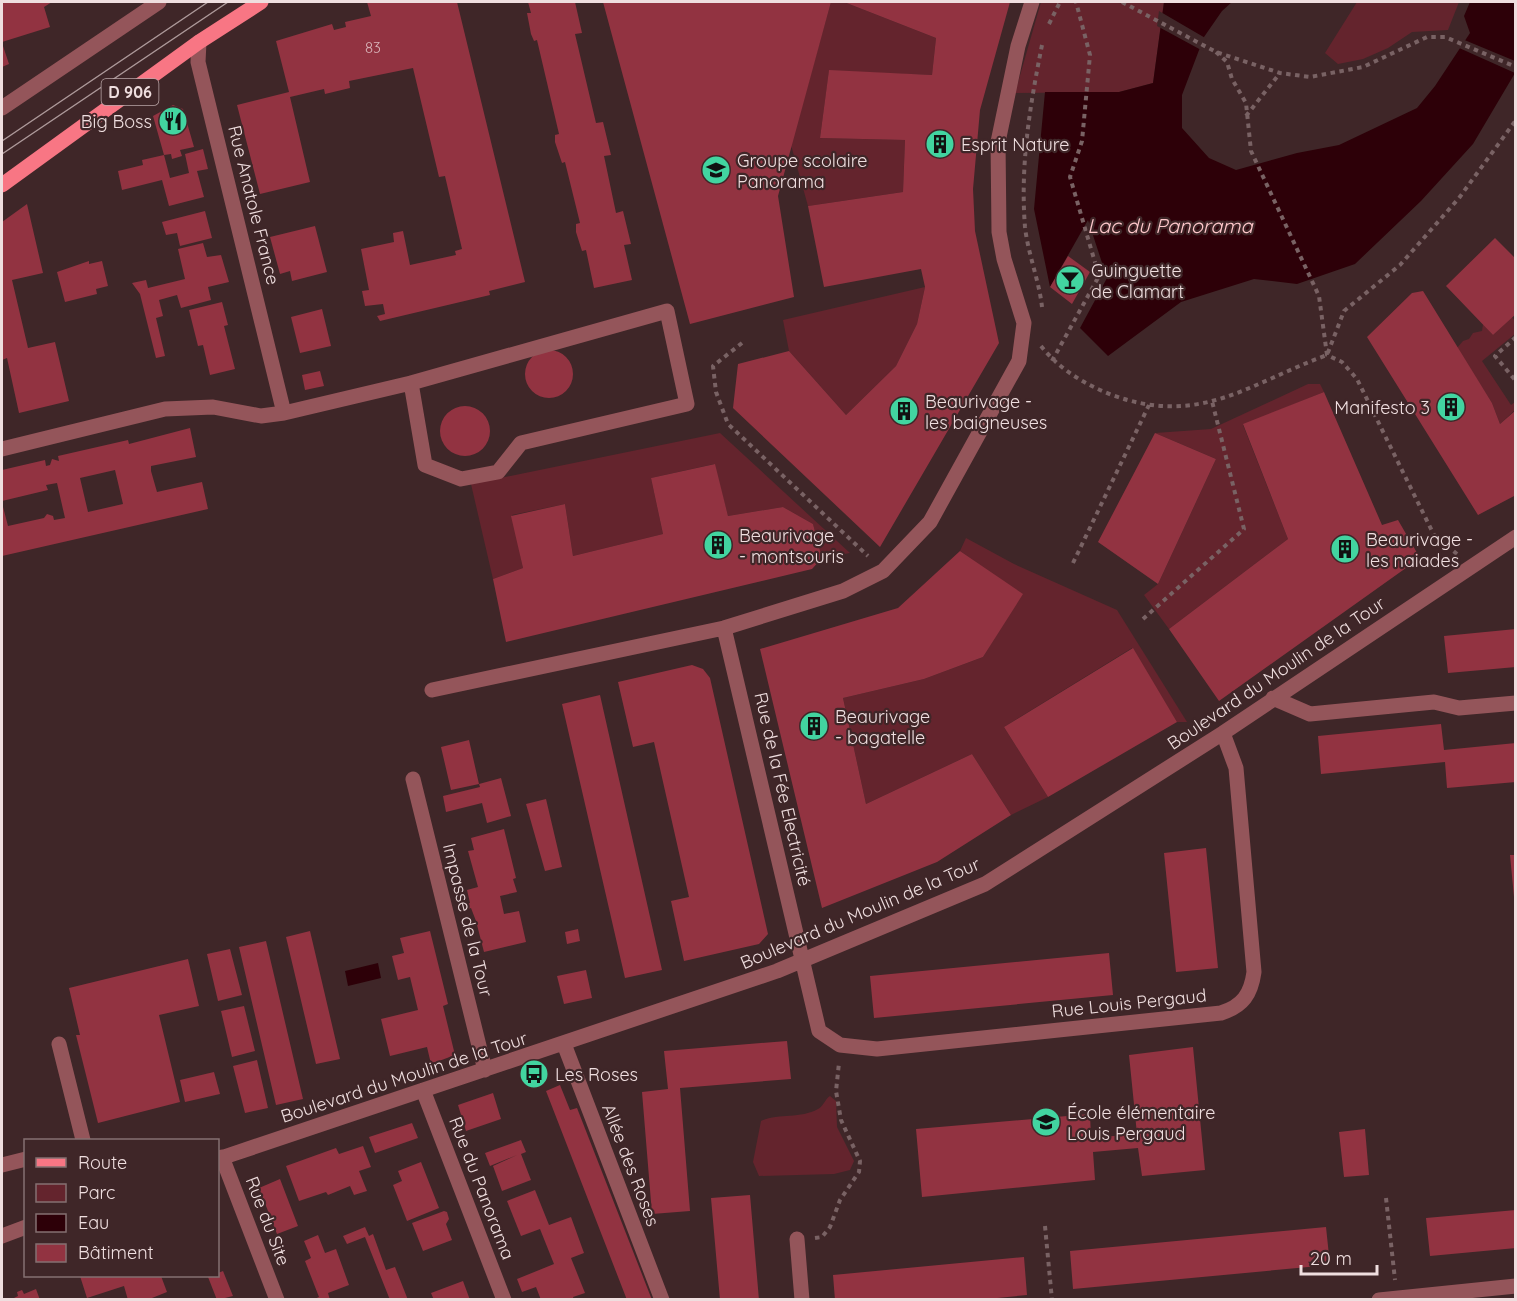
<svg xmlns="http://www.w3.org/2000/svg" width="1517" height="1301" font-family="Quicksand,sans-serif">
  <rect width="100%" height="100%" fill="#3f2628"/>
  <path fill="#64242d" d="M831,2h13l92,36 -4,37 -103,-4 -9,67 85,2 -2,52 -95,14 -17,-61z
    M1041,2h123l-11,81 -34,9 -104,1z
    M1357,2h102l-11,28 -36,2 -24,16 -25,11 -25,5 -13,-11z
    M925,287l-8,37 -21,42 -50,49 -57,-64 -6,-31z
    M1512,317l3,4v13l-33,27 29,44 4,-3v8l-15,14 -8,-21 -35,-55 6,-7 6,-2 4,-6 9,-2 1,-7 10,11z
    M1308,384h12l4,8 -81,33 45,114 -119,90 -25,-34 14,-11 58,-125 -61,-26 56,-4z
    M720,433l130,120 -28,5 -9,-34 -30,-17 -55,9 -14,-52 -63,14 12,56 -90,22 -8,-52 -53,11 11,53 -30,11 -22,-95z
    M966,538l48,26 103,46 70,112h-10l-45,-74 -128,79 44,70 -37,18 -39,-61 -106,50 -23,-106 81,-19 59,-22 39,-63 -62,-43z
    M830,1096l6,5 1,26 17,34 -4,9 -16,4 -75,2 -6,-14 8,-41c18,-8 39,-2 57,-12 5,-2 7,-10 12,-13z"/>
  <path fill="#2d0008" d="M1164,2h68l-10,9 -18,26 -22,58v33l27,30 27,12 61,-17 42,-8 78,-37 18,-22 35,-53 -6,-17 6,-14h45v71l-42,71 -52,57 -66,63 -58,20 -43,-5 -73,23 -73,54 -28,-28 27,-50 -19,-58 -38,67 -16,-78 11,-117h74l34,-9z
    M378,963l3,15 -33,8 -3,-15z"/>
  <path fill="#3f2628" d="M1159,11l48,28 -4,12 -46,-25z
    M1462,39l53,22v12l-58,-26z"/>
  <path fill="#923341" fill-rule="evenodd" d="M2,2h50l-8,5 6,20 -48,15z
    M367,2h90l68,280 -36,9 1,4 -110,26 -3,-5 8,-2 -2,-10 -18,2 -3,-15 7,-1 -8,-41 33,-7 -1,-9 10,-2 7,34 46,-10 -1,-4 7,-2 -17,-73 -6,1 -26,-109 -64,13 1,7 -25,6 -1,-5 -34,8 20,85 -50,12 -23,-89 52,-13 -13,-51 56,-17 2,6 12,-3 -1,-5 26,-6z
    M528,2h47l7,31 -7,1 21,89 7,-1 8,33 -7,1 12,57 7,-2 8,33 -7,1 8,35 -38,8 -8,-38 -4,1 -6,-19v-8l4,-1 -15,-61 -3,1 -7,-21v-7l4,-1 -22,-94 -3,1 -3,-7 -4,-21h4z
    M603,2h228l-53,194 16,101 -104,27z
    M844,2h166l-30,108 -7,79 2,42 24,112 -119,204 -147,-139 5,-44 51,-13 57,64 50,-49 21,-42 8,-37 -4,-18 -97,18 -16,-81 95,-14 2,-52 -85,-2 9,-68 103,5 4,-37z
    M2,43l7,21 -7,3z
    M173,105l10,4 11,38 -14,3 2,6 -10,3 -1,-5 -7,1 -11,-39z
    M203,149l5,20 -11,2 7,26 -35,9 -7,-26 -40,10 -4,-19 25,-6 -1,-5 22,-5 6,23 19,-5 -4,-19z
    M27,204l16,69 -31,7 16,68 27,-6 14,59 -50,12 -12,-55 -5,2v-138z
    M205,211l7,27 -32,8 -3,-13 -11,2 -4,-13z
    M315,226l12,46 -35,9 -2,-10 -10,3 -10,-37z
    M1495,238l21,21v55l-23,21 -47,-49z
    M203,243l4,14 14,-2 8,27 -21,5 3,13 -30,8 -4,-13 -18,5 4,16 -7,2 9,38 -9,2 -16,-64 -8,-11 14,-3 2,8 37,-9 -7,-30z
    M1068,256l22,16 -18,32 -22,-17z
    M89,261v3l13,-3 6,25 -12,3 1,5 -32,8 -8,-30z
    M1423,291l69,112 8,21 16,-14v85l-38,20 -111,-178 45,-44z
    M222,302l6,23 -4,1 11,43 -25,6 -7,-30 -5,1 -9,-36z
    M322,309l9,37 -31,7 -9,-36z
    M525 374a24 24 0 1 1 48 0a24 24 0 1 1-48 0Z
    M320,371l4,15 -19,4 -3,-15z
    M1324,392l58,133 16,-5 22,38 -201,143 -50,-72 119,-90 -45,-115z
    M440 431a25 25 0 1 1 50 0a25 25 0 1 1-50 0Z
    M190,428l6,29 -45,9v5l6,21 45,-10 6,27 -206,47v-53l6,23 36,-8 3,-4 6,2 1,4 11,-2 -8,-35 -11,2 2,5 -46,11v-31l43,-10 1,6 4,-1 2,-6 7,2 -1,-5 70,-16 1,4zM115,470l8,34 -35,8 -8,-34z
    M1155,433l61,26 -58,125 -60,-42z
    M715,464l13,52 55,-9 30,17 9,34 -10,11 -306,73 -13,-63 30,-11 -12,-52 54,-12 8,52 90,-22 -12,-56z
    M960,551l63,43 -40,63 -59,22 -81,19 23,106 106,-50 39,61 -74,47 -115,46 -62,-259 138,-41z
    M1516,629v38l-68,6 -4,-37z
    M1133,648l44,74 -129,75 -44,-70z
    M692,665l11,4 7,9 58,256 -9,10 -75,17 -13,-60 18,-4 -35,-155 -21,5 -15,-65z
    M600,695l62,275 -37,8 -63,-274z
    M1441,724l3,26 72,-7v39l-69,6 -2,-26 -124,12 -3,-38z
    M469,740l10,44 -28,6 -10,-43z
    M501,778l10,38 -24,7 -5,-20 -36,9 -3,-16 37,-9 -1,-3z
    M546,799l16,68 -17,4 -19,-67z
    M504,829l12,49 -3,1 4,13 -17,4 4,18 15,-3 7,31 -42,10 -8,-31 -5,-13 -3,1 -2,-5 4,-1 -3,-13 11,-3 -10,-36 6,-1 -3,-12z
    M1206,848l12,120 -42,4 -12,-119z
    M1510,855h6v42h-2z
    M578,929l2,12 -13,3 -2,-12z
    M310,931l30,128 -24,5 -30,-127z
    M430,931l18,73 -5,2 12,49 -24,9 -4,-17 -37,9 -9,-37 37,-9 -8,-33 -12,3 -6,-24 12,-3 -4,-15z
    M266,941l37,158 -27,6 -37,-158z
    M230,949l12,46 -24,6 -11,-47z
    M1109,953l4,42 -239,23 -4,-42z
    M188,959l11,47 -40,9 21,87 -82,21 -22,-88h4l-11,-47z
    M586,970l6,28 -28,6 -7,-28z
    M244,1006l11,45 -23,6 -11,-46z
    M787,1041l4,38 -111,9 10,123 -38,3 -10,-122 26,-3 -4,-38z
    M1193,1047l12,123 -63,6 -4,-28 -45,4 2,28 -173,17 -6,-68 174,-15 1,24 46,-4 -8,-79z
    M257,1060l11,48 -23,5 -12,-47z
    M214,1072l6,22 -35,8 -5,-22z
    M560,1085l10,25 7,-2 75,192h-25l-81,-209z
    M493,1093l8,26 -35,12 -8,-26z
    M412,1123l6,15 -43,15 -6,-16z
    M1365,1129l4,46 -25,2 -5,-45z
    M521,1140l5,12 -5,2 10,26 -29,11 -9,-25 24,-11 -27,11 -5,-13z
    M363,1146l8,21 -12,4 8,20 -13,4 -4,-9 -22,9 -2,-3 -27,9 -13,-35 50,-18 3,6z
    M421,1162l18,46 -32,13 -14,-36 9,-4 -4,-10z
    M280,1179l18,47 -21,8 -18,-46z
    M535,1190l14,35 22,-8 13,36 -13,5 14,35 -12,4 1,3h-33l-5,-13 -14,5 -5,-13 37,-15 -14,-35 -19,7 -14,-35z
    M750,1195l9,105h-39l-9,-102z
    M1516,1210v38l-86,8 -4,-38z
    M444,1211l3,1 2,7 -3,5 6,16 -29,11 -11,-28z
    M365,1227l4,9 4,-2 13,36 9,-3 13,33h-18l-25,-63 -18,7 -4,-8z
    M1326,1227l4,38 -257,24 -3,-38z
    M318,1235l7,18 11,-4 13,36 -21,8 2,7h-18l7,-3 -14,-36 6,-3 -7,-17z
    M1024,1257l3,38 -50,5h-142l-2,-25z
    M223,1271l10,25 -16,4 -9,-23z
    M80,1276h81l6,16 -20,8h-19l-4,-14 -37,12z
    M463,1281l7,19h-36l-3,-7z
    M36,1289l4,11h-30l8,-4 -1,-4 5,-2 2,4z"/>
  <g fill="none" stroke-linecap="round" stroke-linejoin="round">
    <path stroke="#796264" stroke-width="4" stroke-dasharray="4.5 4.5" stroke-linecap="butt" d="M1122,2l94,50 64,21 30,4 53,-10 64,-30h18l71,30
      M1049,24l11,-22
      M1042,45c-12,60 -22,120 -17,182 3,27 14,53 17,80
      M1216,52l11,10 5,17 14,24 5,48 68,145 8,59 15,7 15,17 77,156 23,19
      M1246,116l34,-43
      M1516,337l-21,19 21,25
      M742,343l-29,23 3,26 12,32 140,132
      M1041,346c18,23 43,38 71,49 88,32 136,-11 215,-40l17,-44 56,-46 59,-67 57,-78
      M1052,361l47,-85 -29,-99 12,-36 8,-86 -14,-53
      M1073,563l76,-158
      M1143,619l101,-90 -32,-128
      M1386,1198l9,82
      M1045,1226l7,74
      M815,1238l7,-1 8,-10 10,-27 19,-28 1,-11 -19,-41 -5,-29 3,-28"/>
    <path stroke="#94555a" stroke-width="15" d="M199,42l-1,20 86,351 127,-30 14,82 36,14 37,-7 23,-29 166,-39 -20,-93 -256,72
      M2,108l157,-106
      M2,449l163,-40 48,-2 48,9 23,-3
      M724,628l95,403 21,14 37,4 344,-36c22,-7 30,-19 33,-41l-18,-204 -13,-35
      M432,690l292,-62 119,-37 40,-20 47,-49 89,-161 5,-38 -20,-64 -5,-27 -1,-90 20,-96 14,-44
      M1273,698l37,16 124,-12 25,6 57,-5
      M413,779l72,291
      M59,1044l24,96
      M564,1044l98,256
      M423,1090l81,210
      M222,1157l55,143
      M218,1159l559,-188 208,-87 238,-151 293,-196
      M2,1165l24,-6
      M2,1236l24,-9
      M797,1239l5,61
      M1379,1300l137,-14"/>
    <path stroke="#f87684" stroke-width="15" d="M2,185l197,-143 62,-40"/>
    <path stroke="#ad999a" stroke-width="1.5" d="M2,141l206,-139
      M2,154l226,-152"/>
  </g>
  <defs>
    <g id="restaurant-disc" transform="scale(1.5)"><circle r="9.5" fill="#42d4a0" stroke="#3f2628"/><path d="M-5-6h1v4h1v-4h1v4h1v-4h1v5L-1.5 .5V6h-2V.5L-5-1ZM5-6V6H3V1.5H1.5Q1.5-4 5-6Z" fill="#111"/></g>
    <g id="building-disc" transform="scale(1.5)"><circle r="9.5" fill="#42d4a0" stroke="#3f2628"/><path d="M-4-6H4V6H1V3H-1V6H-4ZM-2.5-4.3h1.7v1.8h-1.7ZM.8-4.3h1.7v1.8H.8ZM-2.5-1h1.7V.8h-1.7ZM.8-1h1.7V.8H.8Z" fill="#111"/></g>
    <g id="school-disc" transform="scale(1.5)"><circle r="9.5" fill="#42d4a0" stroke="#3f2628"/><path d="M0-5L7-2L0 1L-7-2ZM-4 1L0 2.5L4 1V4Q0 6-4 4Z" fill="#111"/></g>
    <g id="bar-disc" transform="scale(1.5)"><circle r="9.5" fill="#42d4a0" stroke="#3f2628"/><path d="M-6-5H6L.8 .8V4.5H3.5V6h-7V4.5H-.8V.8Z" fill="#111"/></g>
    <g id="bus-disc" transform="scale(1.5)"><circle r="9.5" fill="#42d4a0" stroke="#3f2628"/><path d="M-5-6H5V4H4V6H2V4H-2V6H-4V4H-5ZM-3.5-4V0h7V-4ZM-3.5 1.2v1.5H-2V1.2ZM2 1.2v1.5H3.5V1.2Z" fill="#111"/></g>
  </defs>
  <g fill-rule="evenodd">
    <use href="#restaurant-disc" x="173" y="121"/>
    <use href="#building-disc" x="940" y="144"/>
    <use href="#school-disc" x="716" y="170"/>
    <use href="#bar-disc" x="1070" y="280"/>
    <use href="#building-disc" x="1451" y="407"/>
    <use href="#building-disc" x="904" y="411"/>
    <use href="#building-disc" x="718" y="545"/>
    <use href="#building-disc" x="1345" y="549"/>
    <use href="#building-disc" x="814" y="726"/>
    <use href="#bus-disc" x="534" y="1074"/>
    <use href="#school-disc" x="1046" y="1122"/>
  </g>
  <g text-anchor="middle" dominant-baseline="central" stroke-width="4.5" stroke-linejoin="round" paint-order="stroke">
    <g font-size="15" fill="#d8b3b8">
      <text x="373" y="47">83</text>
    </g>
    <rect fill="#3f2628" stroke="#baa7a8" stroke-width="1.5" x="101.5" y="79" width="57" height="26" rx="4.5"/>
    <g font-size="16" font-weight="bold" fill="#efdedf">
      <text x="130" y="92">D 906</text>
    </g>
    <g font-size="18" fill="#efdedf" stroke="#3f2628" text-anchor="start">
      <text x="152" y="121" text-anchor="end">Big Boss</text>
      <text x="961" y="144">Esprit Nature</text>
      <text x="737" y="160">Groupe scolaire<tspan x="737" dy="21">Panorama</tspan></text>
      <text x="1091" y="270">Guinguette<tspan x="1091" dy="21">de Clamart</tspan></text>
      <text x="925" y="401">Beaurivage -<tspan x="925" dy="21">les baigneuses</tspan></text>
      <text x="1430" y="407" text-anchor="end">Manifesto 3</text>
      <text x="739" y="535">Beaurivage<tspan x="739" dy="21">- montsouris</tspan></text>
      <text x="1366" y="539">Beaurivage -<tspan x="1366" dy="21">les naiades</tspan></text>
      <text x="835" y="716">Beaurivage<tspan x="835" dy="21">- bagatelle</tspan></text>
      <text x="555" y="1074">Les Roses</text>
      <text x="1067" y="1112">École élémentaire<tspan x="1067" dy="21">Louis Pergaud</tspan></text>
    </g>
    <g font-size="18" fill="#efdedf" stroke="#3f2628">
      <text transform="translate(254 205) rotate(76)">Rue Anatole France</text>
      <text transform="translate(1276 673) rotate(-34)">Boulevard du Moulin de la Tour</text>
      <text transform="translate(783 789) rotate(77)">Rue de la Fée Electricité</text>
      <text transform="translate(860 913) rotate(-23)">Boulevard du Moulin de la Tour</text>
      <text transform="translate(468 920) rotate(76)">Impasse de la Tour</text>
      <text transform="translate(1129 1003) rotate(-6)">Rue Louis Pergaud</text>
      <text transform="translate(404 1077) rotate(-18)">Boulevard du Moulin de la Tour</text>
      <text transform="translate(631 1165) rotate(69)">Allée des Roses</text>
      <text transform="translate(482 1188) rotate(69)">Rue du Panorama</text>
      <text transform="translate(268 1221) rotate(69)">Rue du Site</text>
    </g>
    <g font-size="20" font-style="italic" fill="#ffc8cb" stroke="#3f2628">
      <text x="1170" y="225">Lac du Panorama</text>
    </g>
  </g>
  <rect width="1517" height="1301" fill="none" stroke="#efdedf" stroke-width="6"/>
  <rect x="24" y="1139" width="195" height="138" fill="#3f2628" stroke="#857071" stroke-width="1.5"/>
  <rect x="36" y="1158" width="30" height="9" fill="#f87684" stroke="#857071" stroke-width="1.5"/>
  <text x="78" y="1169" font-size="18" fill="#efdedf">Route</text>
  <rect x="36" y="1184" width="30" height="18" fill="#64242d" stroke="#857071" stroke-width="1.5"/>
  <text x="78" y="1199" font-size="18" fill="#efdedf">Parc</text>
  <rect x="36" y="1214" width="30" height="18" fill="#2d0008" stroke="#857071" stroke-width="1.5"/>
  <text x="78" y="1229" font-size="18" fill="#efdedf">Eau</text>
  <rect x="36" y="1244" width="30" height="18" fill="#923341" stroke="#857071" stroke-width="1.5"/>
  <text x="78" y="1259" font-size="18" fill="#efdedf">Bâtiment</text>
  <path d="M1301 1265v9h76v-9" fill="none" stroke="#efdedf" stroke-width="3"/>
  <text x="1310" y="1265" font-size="18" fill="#efdedf" stroke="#3f2628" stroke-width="4.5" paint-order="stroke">20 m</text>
</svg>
